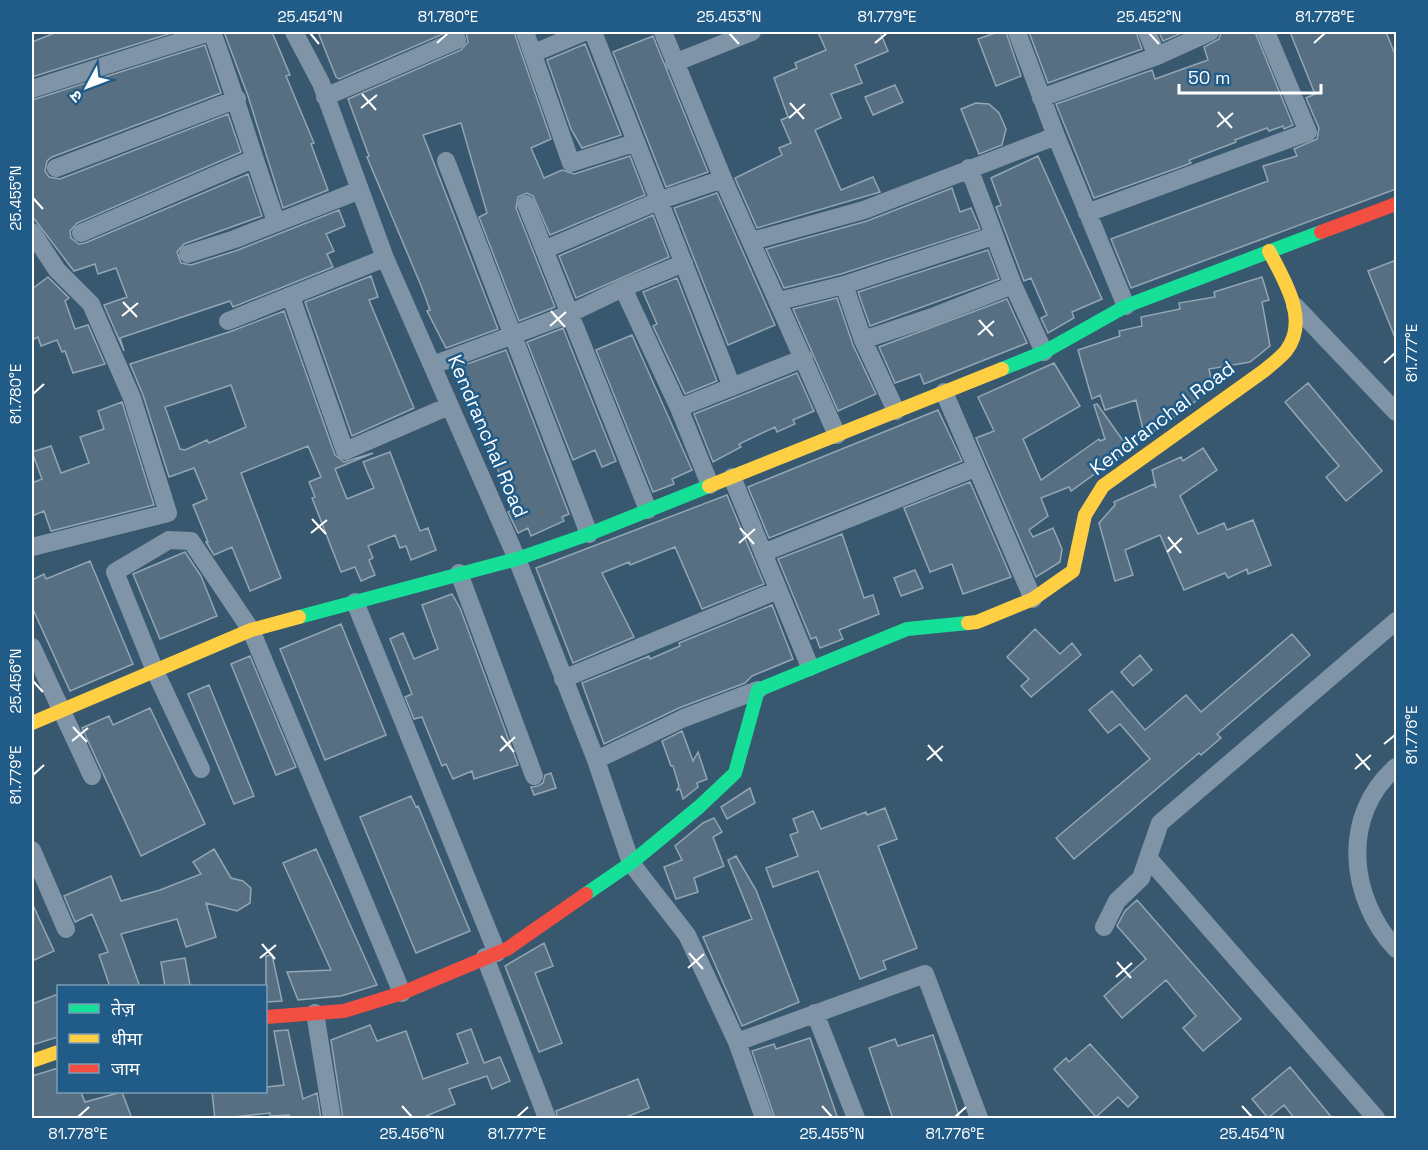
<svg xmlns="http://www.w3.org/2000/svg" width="1428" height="1150" font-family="'Space Grotesk','Noto Sans Devanagari',sans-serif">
  <rect width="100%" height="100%" fill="#385870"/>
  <path fill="#566f82" stroke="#93a6b3" stroke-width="1.5" fill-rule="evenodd" d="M57,32h118l-143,45v-35z
    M224,32h48l18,43 -4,1 28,67 -3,1 17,46 -45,18 -35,-112z
    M318,32h125v2l-104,45 -3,-2z
    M466,32h48l37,107 -20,9 13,30 18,-8 12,4 56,-18 15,39 -95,40 -17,-39 -6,-3 -9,4 -2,11 39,99 -36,14 -40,-104 8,-4 -26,-90 -38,12 75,194 -52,19 -19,-37 3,-1 -8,-22 -55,-131 2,-1 -21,-57 113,-49 7,-8z
    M818,32h62l8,19 -33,14 7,18 -31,11 10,24 -26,12 26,60 32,-13 7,15 -123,36 -22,-50 47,-23 -3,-7 12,-5 -10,-23 7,-3 -14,-39 23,-10 -2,-5 31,-13z
    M998,32h8l15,44 -25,10 -18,-47z
    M1029,32h107l6,17 -94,34z
    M1159,32h25l-21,9z
    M1221,32h34l38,93 -9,4 -1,-3 -14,5 -2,-3 -32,12 1,2 -47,18 2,3 -5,2 -92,33 -38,-94 96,-34 3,9 53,-19 -4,-13 15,-8z
    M1290,32h96l10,25v132l-265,99 -20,-49 157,-58 -5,-15 34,-10 -3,-7 23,-10 2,-11 -13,-30 9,-4z
    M653,36l55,136 -42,15 -53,-135z
    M585,44l36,91 -39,13 -11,-19 -24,-69z
    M205,45l16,48 -169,64 -5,4 -2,10 4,6 11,2 168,-65 13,38 -164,71 -7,8 1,7 8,6 6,-1 163,-69 14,42 -78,28 -7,8 4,11 10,2 47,-15 101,-40 6,16 -19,8 8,17 -7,3 6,13 -100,40 -3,-6 -110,37 4,13 -20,-46 23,-8 -11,-29 -18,6 -3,-10 -21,7 -42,-55v-116z
    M895,85l8,17 -30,13 -8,-18z
    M976,103l13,1 10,9 7,16 -4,16 -23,9 -18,-45z
    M1038,156l64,143 -30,13 2,6 -26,15 -7,-15 6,-3 -16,-37 -7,3 -28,-74 5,-2 -10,-27z
    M952,188l8,24 11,-4 9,21 -139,45 -57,14 -18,-39 101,-28z
    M717,193l58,132 -47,20 -54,-137z
    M653,215l16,42 -93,41 -17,-42z
    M988,250l11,29 -129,47 -12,-34z
    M1396,260v80l-28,-69z
    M371,276l7,21 -9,3 45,108 -62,28 -47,-134z
    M48,277l21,21 -4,3 10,28 13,-4 17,39 -32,9 -8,-22 -3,1 -5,-12 -16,6 -3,-9 -6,3v-51z
    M1262,277l7,23 -7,2 8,44 -20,16 -41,7 4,19 -20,7 4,5 -44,32 -9,2 -8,-34 -31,10 -5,-15 -8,4 -14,-49 42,-14 -1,-5 23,-5 -1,-9 39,-8 -1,-6 36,-6 -1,-5z
    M677,278l40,103 -32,13 -32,-68 4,-2 -14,-32z
    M837,298l16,47 23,49 -38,17 -45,-102z
    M1007,299l20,44 -103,41 -4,-10 -25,9 -16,-36z
    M284,311l51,144 9,7 29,-9 -38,16 12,30 27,-11 -11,-26 27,-10 30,79 8,-3 8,22 -25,10 -5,-14 -6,2 -5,-13 -27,11 5,12 -4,2 6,15 -14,6 -6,-14 -14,5 -29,-74 3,-1 -6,-15 12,-5 -13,-31 -67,27 40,105 -31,13 -18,-44 -18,8 -8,-13h2l-15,-37 14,-6 -13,-31 -25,9 -26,-82 -13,-31 102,-33zM231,385l15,42 -37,16 -2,-3 -22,10 -5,-1 -15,-42z
    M563,328l53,133 -14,6 -7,-17 -22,10 -46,-118z
    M632,335l60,135 -20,9 2,5 -21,8 -57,-142z
    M506,350l63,164 -7,3 2,4 -33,15 -3,-8 -10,5 -10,-21 6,-3 -58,-141z
    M1054,363l26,43 -57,33 18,41 58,-41 1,2 5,-2 -11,-34 3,-1 32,45 -58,42 -2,-4 -28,11 7,18 -19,14 4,7 20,-9 9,21 -2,13 -24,15 -60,-139 18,-7 -16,-34z
    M797,373l17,38 -21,9 2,4 -18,8 -2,-5 -36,17 2,3 -28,15 -19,-48z
    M1308,383l74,88 -36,30 -20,-24 13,-11 -54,-64z
    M122,402l32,103 -103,26 -7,-20 -12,5v-33l10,-4 -10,-27 19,-6 10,27 28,-10 -9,-26 24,-8 -6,-18z
    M938,410l24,51 -193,77 -21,-51z
    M1203,448l14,22 -37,26 18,38 26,-11 3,7 26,-10 18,45 -23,9 -1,-5 -19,9 -3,-5 -41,17 -24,-55 -35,15 8,25 -18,6 -16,-58 16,-18 -1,-3 40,-18 2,4 -4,-18 29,-13 2,4z
    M970,482l41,95 -48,17 -11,-30 -22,8 -26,-64z
    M727,495l37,89 -62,25 -27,-62 -45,18 -1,-3 -27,11 32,64 -61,26 -37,-95z
    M842,534l22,64 9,-3 6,19 -40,16 4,9 -23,9 -4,-11 -5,2 -33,-80z
    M185,552l16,24 16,40 -57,23 -27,-65z
    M90,561l43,103 -63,27 -38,-84v-27l12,-6 2,5z
    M915,570l8,18 -22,8 -7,-18z
    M452,594l8,14 58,157 -44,14 -2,-8 -19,8 -7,-15 -4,2 -20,-49 -8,2 -9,-22 7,-3 -22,-55 13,-6 11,26 24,-10 -16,-44z
    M772,605l21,54 -41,17 -7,7 -66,25 -75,36 -22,-61 67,-27 1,3 30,-13 -1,-3z
    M341,624l45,111 -61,25 -45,-111z
    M1035,629l25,25 12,-11 9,12 -50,42 -10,-11 8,-7 -22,-22z
    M1292,634l18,21 -93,79 4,4 -20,17 -2,-2 -125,106 -18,-21 94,-79 -30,-35 -12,9 -19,-23 23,-19 33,39 41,-35 15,17z
    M1140,655l12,15 -19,16 -12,-14z
    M250,656l46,111 -20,8 -45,-111z
    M209,685l45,111 -20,8 -46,-110z
    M150,708l55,116 -64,32 -59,-128 27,-12 4,9z
    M682,731l11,30 5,-9 9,27 -10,4 1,4 -15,12 -3,-10 -3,1 2,-4 -6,-20h-2l-9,-25z
    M551,773l5,15 -22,7 -3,-8 7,-1 5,-3 2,-8z
    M750,788l5,15 -28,16 -6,-12z
    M411,796l5,11 2,-1 52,125 -54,22 -56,-136z
    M885,808l12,31 -19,7 39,102 -34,13 3,8 -26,10 -42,-108 -45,16 -7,-19 32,-12 -8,-21 8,-3 -5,-13 20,-8 8,18 45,-17 1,3z
    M714,818l8,14 -9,5 11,29 -30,12 4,14 -22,7 -12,-32 18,-7 -7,-14 28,-23z
    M214,849l17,29 12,3 8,7 -1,15 -13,8 -31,-8 10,34 -30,10 -9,-28 -56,15 19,53h-30l-11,-32 9,-3 -16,-38 -17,8 -11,-26 47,-20 10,25 39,-11 41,-16 -8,-12z
    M316,849l61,136 -36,11 -43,4 -11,-28 44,-2 -48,-107z
    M736,856l20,34 43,112 -57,24 -39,-89 49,-18 -24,-59z
    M1137,900l104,119 -38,32 -20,-23 13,-12 -30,-36 -44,38 -18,-22 42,-37 -29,-33 8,-15z
    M32,903l22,48 -22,10z
    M544,943l9,23 -18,7 27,70 -23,9 -34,-86z
    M272,955l10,46 -16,1v-46z
    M185,958l5,27 -25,2 -4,-25z
    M58,994v43l-26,8v-41z
    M370,1025l7,16 29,-10 17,48 45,-16 -11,-29 14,-5 13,34 16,-6 10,24 -18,8 -5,-13 -38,13 6,15 -36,15h-76l-12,-79z
    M288,1030l15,69 14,-6 4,26h-31l-1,-4 -19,1v-3l-55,6 -3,-27h55v-5l17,-2 -10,-54z
    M933,1035l27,84h-67l-24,-71 26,-9 3,7z
    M810,1038l28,81h-63l-23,-68 22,-7 2,5z
    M1090,1044l48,53 -10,10 -10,-10 -22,20 -42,-48 12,-11 3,4z
    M1290,1067l43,52h-38l-11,-14 -16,13 -16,-19z
    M58,1068v24h23l4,10 37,-10 10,27h-100v-43z
    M638,1079l11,29 -28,11h-63l-2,-8z"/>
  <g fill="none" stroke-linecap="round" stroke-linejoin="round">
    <path stroke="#7f94a6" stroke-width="18" d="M212,32c23,62 41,126 64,189
      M294,32l27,51 64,175 132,301 79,201 35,103 56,72 50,107 27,76
      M525,32l46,131 63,-20
      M593,32l139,355
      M663,32l60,147 114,256
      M1017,32l39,104 70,170
      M1147,32l10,24
      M534,53l50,-21
      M674,63l78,-31
      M32,89l178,-57
      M325,97l132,-57 -3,-8
      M1041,98l116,-42 53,-24
      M446,161l143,373
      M56,168l181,-69
      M969,168l44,117 31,67
      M526,204l122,306
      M1087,213l221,-81 -42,-100
      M32,232l25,38 34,34 41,94 36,115 -136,34
      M81,233l172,-74
      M752,241l112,-31 192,-74
      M546,249l112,-48 65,-22
      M188,254l47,-15 125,-49
      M844,285l19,55 33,71
      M623,288l56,120 31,77
      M291,297l54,154 104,-45
      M779,301l65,-16 149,-49
      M1295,306l101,106
      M228,321l157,-63
      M863,340l69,-23 81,-32
      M433,365l136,-51 54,-26 61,-25
      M944,392l89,207
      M679,408l125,-50
      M732,477l78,190
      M763,553l212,-85
      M459,573l75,203
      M355,602l142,351
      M32,647l60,129
      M563,679l215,-89
      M596,760l88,-42 74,-28
      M1396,767c-56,49 -47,131 0,182
      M201,769l-46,-98 -40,-99 54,-32 22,1 60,89 151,363
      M32,850l34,79
      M1149,859l227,259
      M1104,927l13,-26 24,-23 19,-55 236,-202
      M485,957l62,161
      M315,1013l17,105
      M815,1013l41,105
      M737,1042l188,-68 54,144"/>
    <path stroke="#16e098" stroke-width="14" d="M1002,369l42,-17 82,-46 195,-74
      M299,617l218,-58 72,-25 120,-48
      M586,894l45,-31 68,-56 36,-34 23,-83 149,-61 61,-6"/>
    <path stroke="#ffcf43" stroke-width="14" d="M709,486l293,-117
      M968,623l9,-1 56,-23 40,-28 12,-56 18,-29 162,-116c7,-6 15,-12 21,-19 24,-31 -2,-71 -17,-100
      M32,723l219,-93 48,-13
      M32,1061l26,-9"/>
    <path stroke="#f24e42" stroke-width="14" d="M1321,232l75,-28
      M266,1017l78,-6 58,-18 105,-44 79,-55"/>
  </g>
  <path fill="none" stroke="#fff" stroke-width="2" d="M310,33l9,11M729,33l10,11M1149,33l10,11M437,43l11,-10M875,43l12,-10M1314,43l11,-10M362,94l14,16M790,103l14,16M361,108l16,-13M1218,112l14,16M789,118l16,-14M1217,127l16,-14M33,198l10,11M123,302l14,15M551,311l14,16M122,316l16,-13M979,320l14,16M550,326l16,-14M978,335l16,-14M1384,363l11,-10M33,394l11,-10M312,519l14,15M740,528l14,16M311,533l16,-13M1168,537l13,16M739,543l16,-14M1167,552l15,-14M33,681l10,11M73,727l14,15M501,736l13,16M72,741l16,-13M1384,744l11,-9M928,745l14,16M500,751l15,-14M1356,754l14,16M927,760l16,-14M1355,769l16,-14M33,775l11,-10M262,944l13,15M689,953l14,16M260,958l16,-13M1117,962l14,16M688,968l16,-14M1116,977l16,-14M402,1106l10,11M822,1106l10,11M1242,1106l10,11M78,1117l11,-10M517,1117l11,-10M955,1117l11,-10"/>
  <g text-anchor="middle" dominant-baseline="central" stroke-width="5" stroke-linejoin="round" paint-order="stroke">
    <g font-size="20" fill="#fff" stroke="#215b87">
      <text transform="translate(1162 418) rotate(-37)">Kendranchal Road</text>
      <text transform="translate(488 436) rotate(67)">Kendranchal Road</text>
    </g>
  </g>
  <rect width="1428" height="1150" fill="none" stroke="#215b87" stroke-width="66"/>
  <rect x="57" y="985" width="210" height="108" fill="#215b87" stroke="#7a9db7" stroke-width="1.5"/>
  <rect x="69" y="1004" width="30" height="9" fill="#16e098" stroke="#7a9db7" stroke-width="1.5"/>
  <text x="111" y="1015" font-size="18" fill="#ffffff">तेज़</text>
  <rect x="69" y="1034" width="30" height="9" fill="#ffcf43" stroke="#7a9db7" stroke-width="1.5"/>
  <text x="111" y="1045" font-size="18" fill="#ffffff">धीमा</text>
  <rect x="69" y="1064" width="30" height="9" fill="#f24e42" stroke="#7a9db7" stroke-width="1.5"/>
  <text x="111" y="1075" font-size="18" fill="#ffffff">जाम</text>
  <g transform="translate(87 87) rotate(229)" stroke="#215b87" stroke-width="4.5" paint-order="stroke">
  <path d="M0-4.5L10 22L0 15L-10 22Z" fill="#ffffff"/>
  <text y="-9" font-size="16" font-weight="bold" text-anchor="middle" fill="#ffffff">उ</text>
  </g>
  <path d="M1179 84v9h142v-9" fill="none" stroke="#ffffff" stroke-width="3"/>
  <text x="1188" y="84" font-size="18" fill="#ffffff" stroke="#215b87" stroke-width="4.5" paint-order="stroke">50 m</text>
  <rect x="33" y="33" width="1362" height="1084" fill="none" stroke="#fff" stroke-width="2"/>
  <g font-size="15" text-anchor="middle" fill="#fff">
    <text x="310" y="22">25.454°N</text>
    <text x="448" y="22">81.780°E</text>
    <text x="729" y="22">25.453°N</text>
    <text x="887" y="22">81.779°E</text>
    <text x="1149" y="22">25.452°N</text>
    <text x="1325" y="22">81.778°E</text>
    <text transform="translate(16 198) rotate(-90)" y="5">25.455°N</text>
    <text transform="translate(1412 353) rotate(-90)" y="5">81.777°E</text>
    <text transform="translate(16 394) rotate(-90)" y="5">81.780°E</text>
    <text transform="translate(16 681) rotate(-90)" y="5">25.456°N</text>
    <text transform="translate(1412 735) rotate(-90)" y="5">81.776°E</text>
    <text transform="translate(16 775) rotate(-90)" y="5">81.779°E</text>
    <text x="78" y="1139">81.778°E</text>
    <text x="412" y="1139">25.456°N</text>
    <text x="517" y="1139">81.777°E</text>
    <text x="832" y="1139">25.455°N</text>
    <text x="955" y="1139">81.776°E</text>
    <text x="1252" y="1139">25.454°N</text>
  </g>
</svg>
